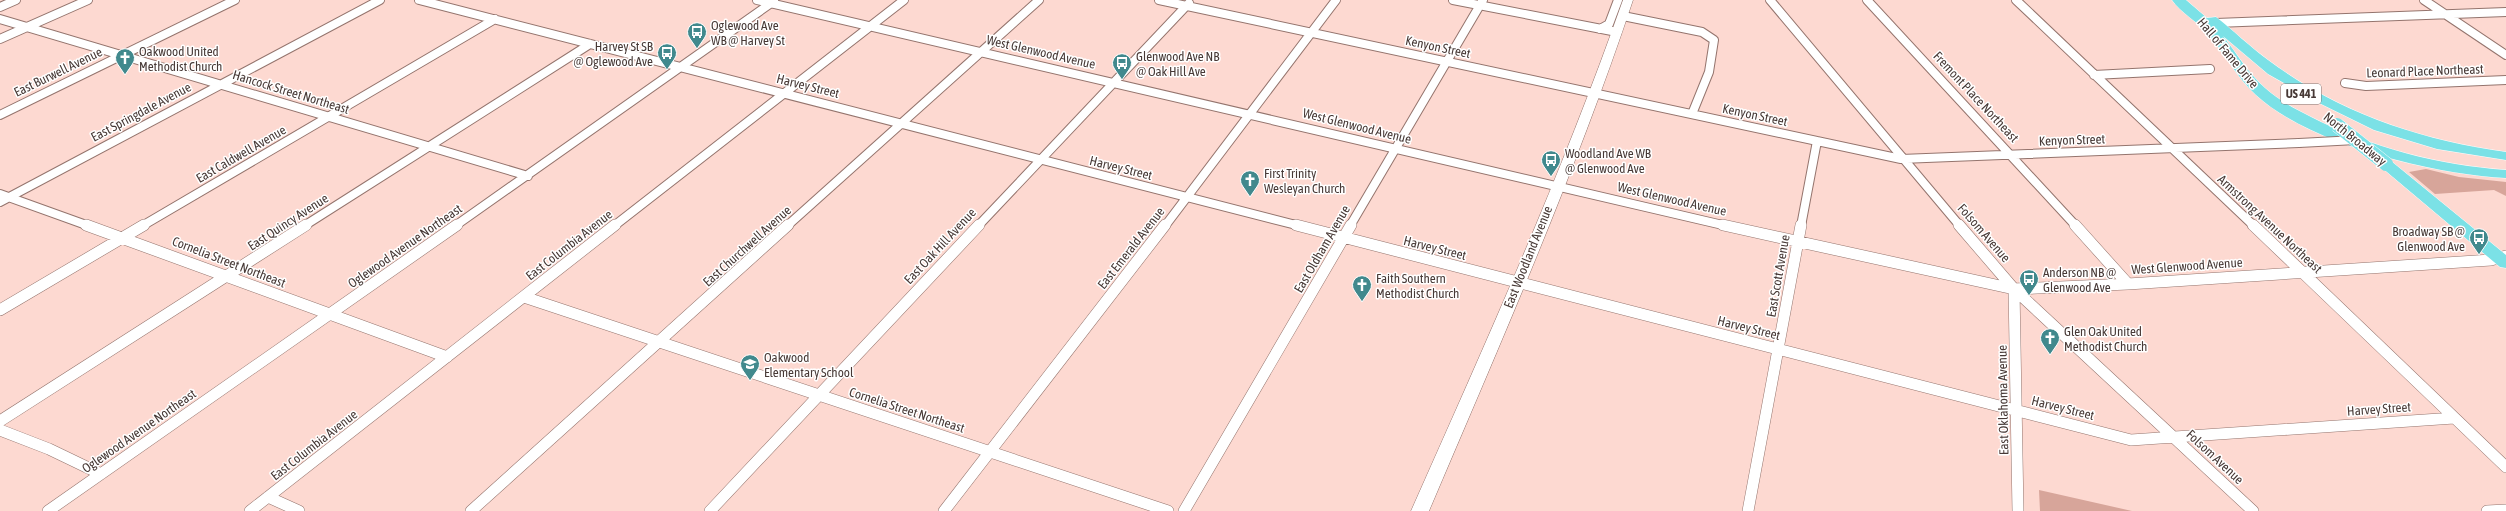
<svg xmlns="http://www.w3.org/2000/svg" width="2506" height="511" font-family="'Asap Condensed',sans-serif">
  <rect width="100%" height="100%" fill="#fdd9d1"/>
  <path fill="#d7a59a" d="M2426,169l33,8 47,5v14l-12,-6 -59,4 -26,-22z
    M2039,490l93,21h-92z"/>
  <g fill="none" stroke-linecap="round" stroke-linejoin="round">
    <g stroke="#94746d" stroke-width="10">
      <path id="street-far1" d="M419,0l881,226
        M757,0l970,226
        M1159,0l742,159 398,-16
        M1453,0l164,32
        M1770,0l190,226
        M1867,0l209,226
        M2016,0l238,226
        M2424,0l82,55
        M0,7l16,-7
        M1623,16l79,16 12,8 -5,32 -17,42
        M0,19l528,157
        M2216,23l290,-11
        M1600,29l9,-5 9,-24
        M0,39l88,-39
        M2094,75l116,-6
        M2345,83l21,3 140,-6
        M0,115l235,-115
        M0,194l89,32
        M0,202l380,-202
        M142,226l353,-207
        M304,226l286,-182
        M455,226l319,-225
        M614,226l290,-226
        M787,226l252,-226
        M978,226l211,-223
        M1165,226l171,-226
        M1350,226l133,-226
        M1801,226l16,-85"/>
    </g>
    <g stroke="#94746d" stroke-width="12">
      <path id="street" d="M86,225l361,132
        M1296,225l835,215 323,-22
        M1723,225l291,64 114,-5 363,-24 15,-4
        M1959,225l55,64 239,222
        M2075,225l53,59
        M2253,225l253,242
        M2014,289l4,222
        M524,297l644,214
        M0,310l144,-85
        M0,421l306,-196
        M0,430l49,19 52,25
        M268,497l31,14
        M48,511l409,-286
        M250,511l365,-286
        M471,511l317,-286
        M710,511l269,-286
        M944,511l221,-286
        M1184,511l167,-286
        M1748,511l53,-286
        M2487,511l19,-1"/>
    </g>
    <g stroke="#94746d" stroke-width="1">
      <path id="secondary" d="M1623,0h10c-58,174 -132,342 -204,511h-18c75,-169 151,-337 212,-511z"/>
    </g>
    <g stroke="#fff" stroke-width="1">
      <path id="primary" d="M2172,0h14l21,18 9,-1c18,14 34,30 52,43 71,53 151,80 238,92v8l-69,-11 -63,-19 -55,-27 -51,-29 -45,-38c14,18 25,37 42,52 13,12 30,21 46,29 61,31 127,48 195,53v8c-73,-4 -195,-33 -250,-83 -20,-18 -31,-42 -49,-62 -10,-12 -26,-20 -35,-33z
        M2386,160l5,1 115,94v13l-6,-1 -119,-100 -2,-3z"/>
    </g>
    <use href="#street-far1" stroke="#fff" stroke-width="8"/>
    <use href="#street" stroke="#fff" stroke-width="11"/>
    <use href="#secondary" fill="#fff" fill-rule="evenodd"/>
    <use href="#primary" fill="#7be1e6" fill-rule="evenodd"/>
    <g stroke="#94746d" stroke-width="10" stroke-linecap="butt">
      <path id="street-bridge" d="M2299,143l57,-3"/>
    </g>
    <g stroke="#fff" stroke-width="15" stroke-linecap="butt">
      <path id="primary-bridge" d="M2337,125l49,39"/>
    </g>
    <use href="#street-bridge" stroke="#fff" stroke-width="8"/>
    <use href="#primary-bridge" stroke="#7be1e6" stroke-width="14"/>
  </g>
  <defs>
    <g id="bus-pin" transform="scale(1)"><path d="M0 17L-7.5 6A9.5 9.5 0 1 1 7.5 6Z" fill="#41898d" stroke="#fff"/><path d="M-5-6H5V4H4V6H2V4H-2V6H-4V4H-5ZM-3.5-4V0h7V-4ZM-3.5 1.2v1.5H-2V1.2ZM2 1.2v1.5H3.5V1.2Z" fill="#fff"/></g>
    <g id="church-pin" transform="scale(1)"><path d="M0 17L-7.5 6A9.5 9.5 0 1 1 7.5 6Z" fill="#41898d" stroke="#fff"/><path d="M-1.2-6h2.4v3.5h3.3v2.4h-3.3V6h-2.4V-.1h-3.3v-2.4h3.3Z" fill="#fff"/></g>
    <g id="school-pin" transform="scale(1)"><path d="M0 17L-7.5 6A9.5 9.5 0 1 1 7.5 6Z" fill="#41898d" stroke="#fff"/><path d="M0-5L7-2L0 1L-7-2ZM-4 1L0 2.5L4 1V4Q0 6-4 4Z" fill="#fff"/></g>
  </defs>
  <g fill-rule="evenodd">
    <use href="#bus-pin" x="697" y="32"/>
    <use href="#bus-pin" x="667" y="53"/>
    <use href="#church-pin" x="125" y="58"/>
    <use href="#bus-pin" x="1122" y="63"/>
    <use href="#bus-pin" x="1551" y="160"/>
    <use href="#church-pin" x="1250" y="180"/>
    <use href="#bus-pin" x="2479" y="238"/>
    <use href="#bus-pin" x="2029" y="279"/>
    <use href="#church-pin" x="1362" y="285"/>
    <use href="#church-pin" x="2050" y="338"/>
    <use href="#school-pin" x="750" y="364"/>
  </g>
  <g text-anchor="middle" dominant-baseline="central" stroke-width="3" stroke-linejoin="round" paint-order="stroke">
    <rect fill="#fff" stroke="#7e7472" stroke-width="1" x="2281" y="84" width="40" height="20" rx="3"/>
    <g font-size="12" font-weight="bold" fill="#473936">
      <text x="2301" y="94">US 441</text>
    </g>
    <g font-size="13" fill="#473936" stroke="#fff" text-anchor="start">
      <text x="711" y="25">Oglewood Ave<tspan x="711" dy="15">WB @ Harvey St</tspan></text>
      <text x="653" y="46" text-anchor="end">Harvey St SB<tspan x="653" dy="15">@ Oglewood Ave</tspan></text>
      <text x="139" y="51">Oakwood United<tspan x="139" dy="15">Methodist Church</tspan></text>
      <text x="1136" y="56">Glenwood Ave NB<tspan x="1136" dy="15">@ Oak Hill Ave</tspan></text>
      <text x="1565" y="153">Woodland Ave WB<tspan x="1565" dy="15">@ Glenwood Ave</tspan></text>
      <text x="1264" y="173">First Trinity<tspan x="1264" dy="15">Wesleyan Church</tspan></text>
      <text x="2465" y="231" text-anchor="end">Broadway SB @<tspan x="2465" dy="15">Glenwood Ave</tspan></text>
      <text x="2043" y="272">Anderson NB @<tspan x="2043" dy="15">Glenwood Ave</tspan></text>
      <text x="1376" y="278">Faith Southern<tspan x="1376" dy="15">Methodist Church</tspan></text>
      <text x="2064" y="331">Glen Oak United<tspan x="2064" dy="15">Methodist Church</tspan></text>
      <text x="764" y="357">Oakwood<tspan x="764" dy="15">Elementary School</tspan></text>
    </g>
    <g font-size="13" fill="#473936" stroke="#fff">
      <text transform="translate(1438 47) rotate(12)">Kenyon Street</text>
      <text transform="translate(1041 52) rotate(13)">West Glenwood Avenue</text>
      <text transform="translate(2228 53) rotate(50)">Hall of Fame Drive</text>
      <text transform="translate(2425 71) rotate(-2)">Leonard Place Northeast</text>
      <text transform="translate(58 72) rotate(-26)">East Burwell Avenue</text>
      <text transform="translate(808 86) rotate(14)">Harvey Street</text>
      <text transform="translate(291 92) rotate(17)">Hancock Street Northeast</text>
      <text transform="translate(1976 97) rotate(47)">Fremont Place Northeast</text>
      <text transform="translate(141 112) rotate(-28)">East Springdale Avenue</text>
      <text transform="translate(1755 115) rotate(12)">Kenyon Street</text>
      <text transform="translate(1357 126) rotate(14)">West Glenwood Avenue</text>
      <text transform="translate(2355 139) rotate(39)">North Broadway</text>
      <text transform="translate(2072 140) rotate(-2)">Kenyon Street</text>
      <text transform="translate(241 154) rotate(-30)">East Caldwell Avenue</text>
      <text transform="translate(1121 168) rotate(14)">Harvey Street</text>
      <text transform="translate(1672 199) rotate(13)">West Glenwood Avenue</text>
      <text transform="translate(288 222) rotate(-33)">East Quincy Avenue</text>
      <text transform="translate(2270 224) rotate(43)">Armstrong Avenue Northeast</text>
      <text transform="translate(1984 233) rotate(49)">Folsom Avenue</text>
      <text transform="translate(569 245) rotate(-38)">East Columbia Avenue</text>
      <text transform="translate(405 246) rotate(-35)">Oglewood Avenue Northeast</text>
      <text transform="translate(747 246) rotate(-42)">East Churchwell Avenue</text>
      <text transform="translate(940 246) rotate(-47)">East Oak Hill Avenue</text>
      <text transform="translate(1131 248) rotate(-52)">East Emerald Avenue</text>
      <text transform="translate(1435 248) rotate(14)">Harvey Street</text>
      <text transform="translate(1322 249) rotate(-60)">East Oldham Avenue</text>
      <text transform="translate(1528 257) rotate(-68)">East Woodland Avenue</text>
      <text transform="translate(229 262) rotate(21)">Cornelia Street Northeast</text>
      <text transform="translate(2187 266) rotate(-4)">West Glenwood Avenue</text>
      <text transform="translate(1778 276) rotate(-80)">East Scott Avenue</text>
      <text transform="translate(1749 328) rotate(14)">Harvey Street</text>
      <text transform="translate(2003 400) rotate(-91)">East Oklahoma Avenue</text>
      <text transform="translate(2063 408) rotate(14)">Harvey Street</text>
      <text transform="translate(2379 409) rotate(-4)">Harvey Street</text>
      <text transform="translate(907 410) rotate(18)">Cornelia Street Northeast</text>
      <text transform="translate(139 431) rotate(-35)">Oglewood Avenue Northeast</text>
      <text transform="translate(314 445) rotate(-38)">East Columbia Avenue</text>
      <text transform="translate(2215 457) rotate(43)">Folsom Avenue</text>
    </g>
  </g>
</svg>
